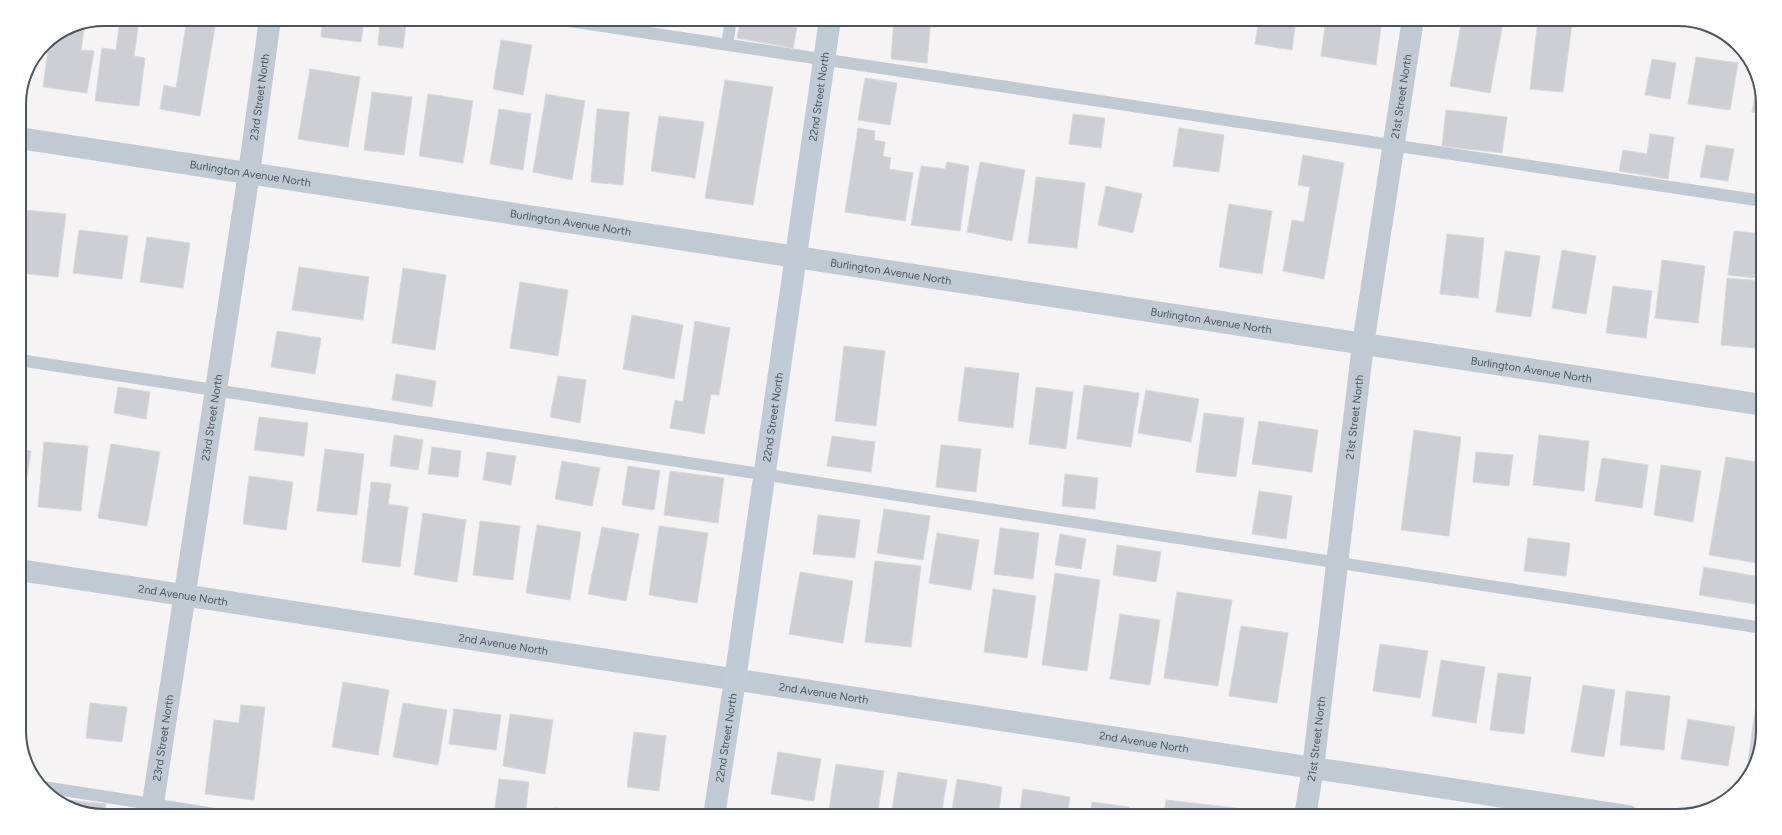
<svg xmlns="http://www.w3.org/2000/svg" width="1782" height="835" font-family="Figtree,sans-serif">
  <rect width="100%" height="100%" fill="#f5f3f3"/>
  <path fill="#fdf9ef" d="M57,798l80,13v5h-33l-33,-7z"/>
  <path fill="#cdcfd5" stroke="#d7d9de" d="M120,19h19l-5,37 11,2 -6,48 -44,-5 7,-53 14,2z
    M187,19l29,2 -16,95 -40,-7 4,-24 12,3z
    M323,19h41l-3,23 -40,-5z
    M741,19h10l46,9 -4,20 -56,-10z
    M894,19h37l-4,44 -36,-4z
    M1135,19h32l-1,5 -31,-3z
    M1259,19h37l-4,31 -37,-6z
    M1326,19h56l-6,46 -55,-9z
    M1462,19h20l21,4 -13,70 -40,-7z
    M1538,19l34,4 -9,69 -33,-3z
    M380,21l26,3 -3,24 -25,-3z
    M85,23l-4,27 13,1 -7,42 -44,-6 6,-45 10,1 1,-10 12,-8z
    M501,40l31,5 -9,50 -30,-6z
    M36,55l-3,21 -8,-2 1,-3z
    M1696,57l42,6 -8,47 -42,-6z
    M1652,59l24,4 -6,36 -25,-4z
    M310,69l50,8 -12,70 -50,-8z
    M865,78l32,5 -7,42 -32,-5z
    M725,80l48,7 -20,118 -48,-7z
    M1757,83l6,16v15l-11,-2z
    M372,92l40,5 -8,58 -40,-5z
    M428,94l45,7 -10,62 -44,-7z
    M546,94l39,7 -13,79 -39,-8z
    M499,109l32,5 -8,56 -33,-6z
    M597,109l32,3 -6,73 -32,-3z
    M1446,110l61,7 -5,36 -60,-7z
    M1073,114l32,4 -4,30 -32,-4z
    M659,116l45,6 -9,56 -44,-7z
    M858,128l17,3 -1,9 11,2 -2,14 8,2 -2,11 24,4 -8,48 -60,-9z
    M1179,128l45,7 -5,37 -46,-6z
    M1650,134l24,3 -6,42 -49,-8 4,-21 24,4z
    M1706,145l28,4 -6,32 -28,-4z
    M1303,155l41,8 -20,116 -41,-8 9,-51 12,2 6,-35 -12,-2z
    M947,162l22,4 -9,65 -49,-6 10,-59 24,3z
    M980,162l45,8 -13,71 -45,-9z
    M1036,177l49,6 -8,65 -49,-5z
    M1106,186l36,8 -9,39 -35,-8z
    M1229,204l43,7 -10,63 -43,-7z
    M25,210l41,4 -8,63 -39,-4z
    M79,230l49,6 -6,43 -49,-6z
    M1734,231l29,3 -6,44 -29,-3z
    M1447,234l37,4 -6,60 -38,-4z
    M147,237l43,6 -7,45 -43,-6z
    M1562,250l34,6 -10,58 -34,-6z
    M1505,251l35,5 -9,61 -35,-5z
    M1662,260l43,6 -7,57 -43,-5z
    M299,267l70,10 -6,43 -71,-10z
    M403,268l43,7 -11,75 -43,-7z
    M1727,278l36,3 -5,67 -37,-3z
    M520,282l48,8 -10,66 -48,-8z
    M1613,286l39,5 -6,47 -40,-5z
    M632,315l51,10 -9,54 -51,-10z
    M695,321l35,7 -11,67 -8,-1 -7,40 -34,-6 5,-28 8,2z
    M277,331l44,7 -6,36 -44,-7z
    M844,346l41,5 -9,75 -41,-5z
    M965,367l54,6 -6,55 -55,-7z
    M396,374l40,7 -4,26 -40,-7z
    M558,376l28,4 -6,43 -30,-6z
    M1084,385l55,8 -8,54 -54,-8z
    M118,387l32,5 -4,27 -32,-6z
    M1036,387l37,5 -7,57 -37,-5z
    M1146,390l53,9 -8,43 -53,-9z
    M1204,413l40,5 -8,59 -40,-5z
    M259,417l49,6 -4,33 -50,-6z
    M1259,421l59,9 -6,42 -60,-8z
    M1414,430l47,7 -12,99 -48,-6z
    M394,435l29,5 -5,30 -28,-4z
    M1539,435l50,6 -5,50 -51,-6z
    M832,436l43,6 -4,30 -44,-6z
    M44,442l44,4 -7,65 -43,-4z
    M111,444l49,8 -13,74 -49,-8z
    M941,445l40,4 -5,43 -40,-5z
    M432,447l29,4 -3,26 -30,-3z
    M19,449l12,2 -9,56 -3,-1z
    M325,449l39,5 -7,61 -40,-4z
    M487,452l29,4 -5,29 -28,-5z
    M1476,452l37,3 -4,31 -36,-4z
    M1726,457l37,6v101l-54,-9z
    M1602,458l46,7 -6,43 -47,-7z
    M562,461l38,7 -8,38 -37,-7z
    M1661,465l40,6 -8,51 -39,-7z
    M628,466l32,5 -6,39 -32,-5z
    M670,471l54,7 -6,45 -54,-8z
    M1065,474l33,4 -3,31 -33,-3z
    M249,476l44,6 -7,48 -43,-6z
    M371,482l20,2 -3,20 20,3 -8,60 -38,-5z
    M1259,491l33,5 -6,43 -34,-5z
    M884,509l46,7 -7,44 -46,-7z
    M423,513l43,7 -9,62 -43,-7z
    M818,515l42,5 -5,38 -42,-4z
    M480,521l40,5 -7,54 -40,-5z
    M537,525l44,7 -11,68 -44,-7z
    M659,526l49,7 -11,70 -48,-8z
    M602,527l37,7 -13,67 -38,-7z
    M1000,528l39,5 -6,46 -39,-5z
    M937,533l42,7 -8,50 -42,-7z
    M1060,534l26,5 -5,30 -26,-4z
    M1528,538l42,5 -4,33 -42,-5z
    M1117,545l44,7 -5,30 -43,-7z
    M875,561l46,5 -10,81 -46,-5z
    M1704,567l56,10 -5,27 -56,-9z
    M800,572l53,9 -10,62 -54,-9z
    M1055,573l45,7 -13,91 -45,-6z
    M993,589l43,7 -9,62 -43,-6z
    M1177,592l55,8 -14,86 -54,-8z
    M1120,614l40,6 -10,65 -40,-6z
    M1241,626l47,7 -11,70 -48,-7z
    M19,635l8,1 -8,44z
    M1380,644l48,7 -8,47 -47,-7z
    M1441,660l44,7 -9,56 -44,-7z
    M1498,673l33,4 -7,57 -34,-4z
    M343,682l46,8 -11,65 -46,-8z
    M1583,685l32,5 -11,67 -33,-5z
    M1758,690l5,1v40l-6,31 -9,-1z
    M1626,691l44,5 -6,54 -44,-5z
    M90,703l37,4 -5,35 -36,-4z
    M403,703l44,7 -9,55 -45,-8z
    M241,705l24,2 -11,93 -49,-6 9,-74 25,3z
    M454,709l47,6 -5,35 -47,-6z
    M510,714l43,6 -8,54 -42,-8z
    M1688,719l47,8 -7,39 -47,-7z
    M634,732l32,4 -7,55 -32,-4z
    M778,752l43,7 -7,42 -43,-7z
    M836,764l48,7 -7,45h-49z
    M898,772l49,8 -6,36h-50z
    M499,779l30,3 -4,34 -31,-1z
    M957,779l45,8 -4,29h-47z
    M1023,789l47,8 -3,19h-48z
    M59,799l47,5 -1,12 -34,-7z
    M1166,800l70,8 -1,8h-71z
    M1092,802l37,5 -2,9h-37z
    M554,808l30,3 -1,5h-30z"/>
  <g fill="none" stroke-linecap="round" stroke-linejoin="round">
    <path stroke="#c1cad2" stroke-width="12" d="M556,19l1207,182
      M727,45l4,-26
      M19,360l1744,268
      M44,787l183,29"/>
    <g stroke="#c1cad2" stroke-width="22">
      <path id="s1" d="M19,138l1744,267"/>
      <path id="s2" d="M19,570l1609,246"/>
      <path id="s3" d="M151,816l98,-643 21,-154"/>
      <path id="s4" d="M1305,816l8,-48 50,-424 50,-325"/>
    </g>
    <path stroke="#c1cbd6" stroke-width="22" id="s5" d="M714,816l21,-136 95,-661"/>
  </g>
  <g text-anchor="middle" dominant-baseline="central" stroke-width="3" stroke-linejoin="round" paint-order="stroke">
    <g font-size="11" fill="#4a5661" stroke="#fff">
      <text stroke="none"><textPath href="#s4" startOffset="726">21st Street North</textPath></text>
      <text stroke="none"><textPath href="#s3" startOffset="727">23rd Street North</textPath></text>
      <text stroke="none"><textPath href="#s5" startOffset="727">22nd Street North</textPath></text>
      <text stroke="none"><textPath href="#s1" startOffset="234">Burlington Avenue North</textPath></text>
      <text stroke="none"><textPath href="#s1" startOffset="558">Burlington Avenue North</textPath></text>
      <text stroke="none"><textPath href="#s1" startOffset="882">Burlington Avenue North</textPath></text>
      <text stroke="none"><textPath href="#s1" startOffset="1206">Burlington Avenue North</textPath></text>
      <text stroke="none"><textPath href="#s1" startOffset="1530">Burlington Avenue North</textPath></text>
      <text stroke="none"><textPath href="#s4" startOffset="402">21st Street North</textPath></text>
      <text stroke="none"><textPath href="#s3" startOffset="403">23rd Street North</textPath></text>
      <text stroke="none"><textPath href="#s5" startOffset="403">22nd Street North</textPath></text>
      <text stroke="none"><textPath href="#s2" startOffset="166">2nd Avenue North</textPath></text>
      <text stroke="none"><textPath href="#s2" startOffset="490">2nd Avenue North</textPath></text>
      <text stroke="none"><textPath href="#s2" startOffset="814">2nd Avenue North</textPath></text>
      <text stroke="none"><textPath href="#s3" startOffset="79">23rd Street North</textPath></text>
      <text stroke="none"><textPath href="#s5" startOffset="79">22nd Street North</textPath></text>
      <text stroke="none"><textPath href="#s4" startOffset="78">21st Street North</textPath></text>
      <text stroke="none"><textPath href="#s2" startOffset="1138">2nd Avenue North</textPath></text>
    </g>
  </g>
  <path d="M0 0H1782V835H0ZM104 26H1678A78 78 0 0 1 1756 104V731A78 78 0 0 1 1678 809H104A78 78 0 0 1 26 731V104A78 78 0 0 1 104 26Z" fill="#fff" fill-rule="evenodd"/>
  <path fill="none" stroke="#4a5661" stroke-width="2" d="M104 26H1678A78 78 0 0 1 1756 104V731A78 78 0 0 1 1678 809H104A78 78 0 0 1 26 731V104A78 78 0 0 1 104 26Z"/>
</svg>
